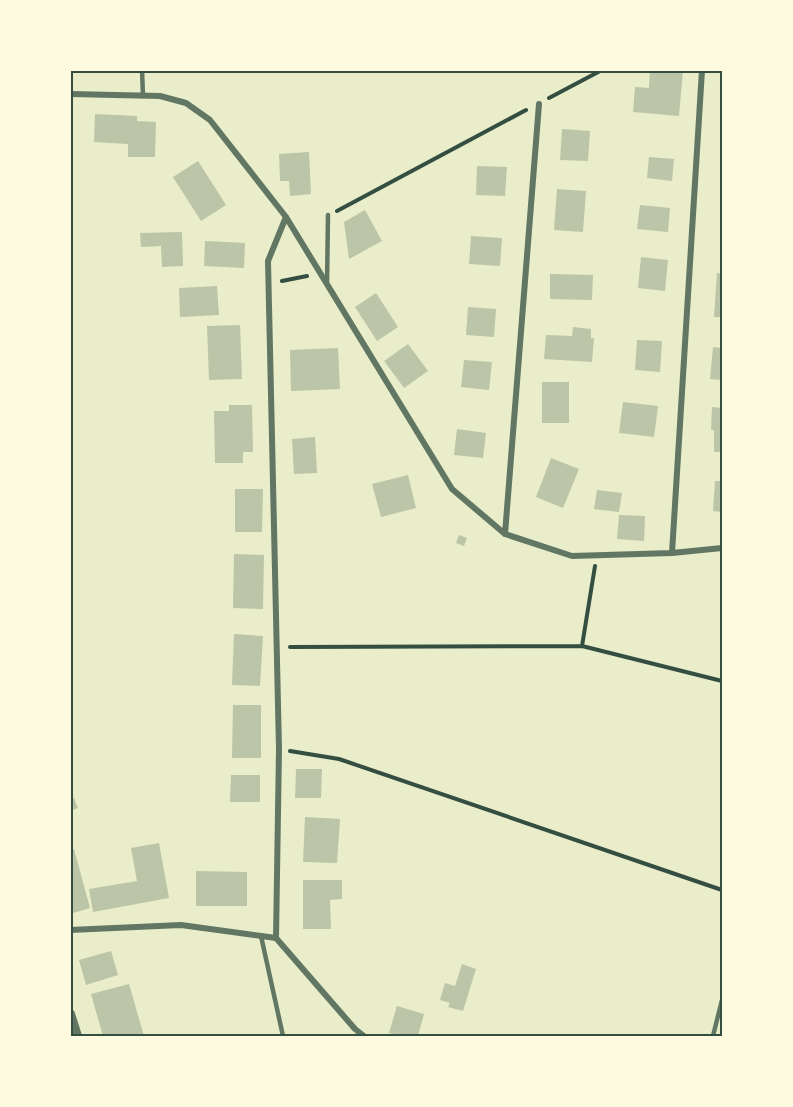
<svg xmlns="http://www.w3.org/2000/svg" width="793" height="1107" font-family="Poppins,sans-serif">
  <rect width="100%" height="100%" fill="#e9edc9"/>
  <path fill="#bcc5a7" d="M650,70h33l-4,46 -46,-4 2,-25 14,1z
    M95,114l42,2v5l19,1 -1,35h-27v-13l-34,-2z
    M562,129l28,2 -2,30 -28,-1z
    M309,152l2,42 -21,2 -1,-15h-9l-1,-27z
    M649,157l25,2 -2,22 -25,-3z
    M198,161l28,44 -25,16 -28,-44z
    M477,166l30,1 -2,29 -29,-1z
    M557,189l29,2 -3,41 -29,-2z
    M640,205l30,3 -2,24 -31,-3z
    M365,210l17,31 -33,18 -5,-37z
    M182,232l1,34 -21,1 -1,-21 -20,1 -1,-14z
    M471,236l31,2 -2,28 -31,-2z
    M205,241l40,2 -1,25 -40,-2z
    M641,257l27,3 -3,31 -27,-3z
    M717,273l5,1v43h-8z
    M550,274l43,1 -1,25 -42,-1z
    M217,286l2,29 -39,2 -1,-29z
    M376,293l22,34 -21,14 -22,-34z
    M468,307l28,2 -2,28 -28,-2z
    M240,325l2,54 -33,1 -2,-54z
    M573,327l18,2v9h3l-2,24 -48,-3 2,-24 26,1z
    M637,340l25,1 -2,31 -25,-2z
    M408,344l20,27 -24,17 -20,-27z
    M713,347l9,1v32l-12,-1z
    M338,348l2,41 -49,2 -1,-41z
    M464,360l28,2 -3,28 -28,-3z
    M542,382h27v41h-27z
    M623,402l35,4 -4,31 -35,-4z
    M229,405h23l1,47h-10v11h-28l-1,-52h15z
    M712,407l10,1v44h-8v-22h-3z
    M457,429l29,4 -3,25 -29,-3z
    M315,437l2,36 -23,1 -2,-35z
    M551,458l28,11 -16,39 -27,-11z
    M408,475l8,33 -35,9 -9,-33z
    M715,481h7v31l-9,-1z
    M235,489h28l-1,43h-27z
    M597,490l25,3 -3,19 -25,-3z
    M619,515l26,1 -1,25 -27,-2z
    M459,535l8,3 -3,8 -8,-3z
    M234,554l30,1 -1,54 -30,-1z
    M234,634l29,2 -3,50 -28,-1z
    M233,705h28v53h-29z
    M296,769h26l-1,29h-26z
    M231,775h29v27h-30z
    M74,798l4,10 -8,3v-12z
    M305,817l35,2 -3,44 -34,-1z
    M159,843l10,55 -76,14 -4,-23 48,-8 -6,-33z
    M74,849l16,59 -20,6v-64z
    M196,871l51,1v34h-51z
    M303,880h39v19l-12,1 1,29h-28z
    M111,951l7,24 -32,10 -7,-25z
    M462,964l14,5 -13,42 -15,-4 2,-4 -10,-3 5,-17 10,3z
    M129,984l15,52h-41l-12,-42z
    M397,1006l27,8 -6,22h-15l-14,-3z"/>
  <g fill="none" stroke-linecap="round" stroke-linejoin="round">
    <path stroke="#344e41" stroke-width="4" d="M549,98l53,-28
      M337,211l189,-101
      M282,281l25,-5
      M582,646l13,-80
      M290,647l292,-1 140,35
      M290,751l49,8 383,131"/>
    <path stroke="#617663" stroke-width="4.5" d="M142,70l1,26
      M327,284l1,-69
      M261,936l22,100
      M713,1036l9,-36"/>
    <path stroke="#617663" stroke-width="6" d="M70,94l90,2 26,7 24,17 76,97 166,272 53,45 67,22 100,-3 50,-5
      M505,534l34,-430
      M672,553l30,-483
      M70,930l111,-5 95,13 79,91 9,7
      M276,938l3,-189 -11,-488 18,-44"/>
    <path stroke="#617663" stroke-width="10" d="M70,1014l7,22"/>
  </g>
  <rect width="793" height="1107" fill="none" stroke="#fefae0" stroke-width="144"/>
  <rect x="72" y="72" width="649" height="963" fill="none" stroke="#344e41" stroke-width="2"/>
</svg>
